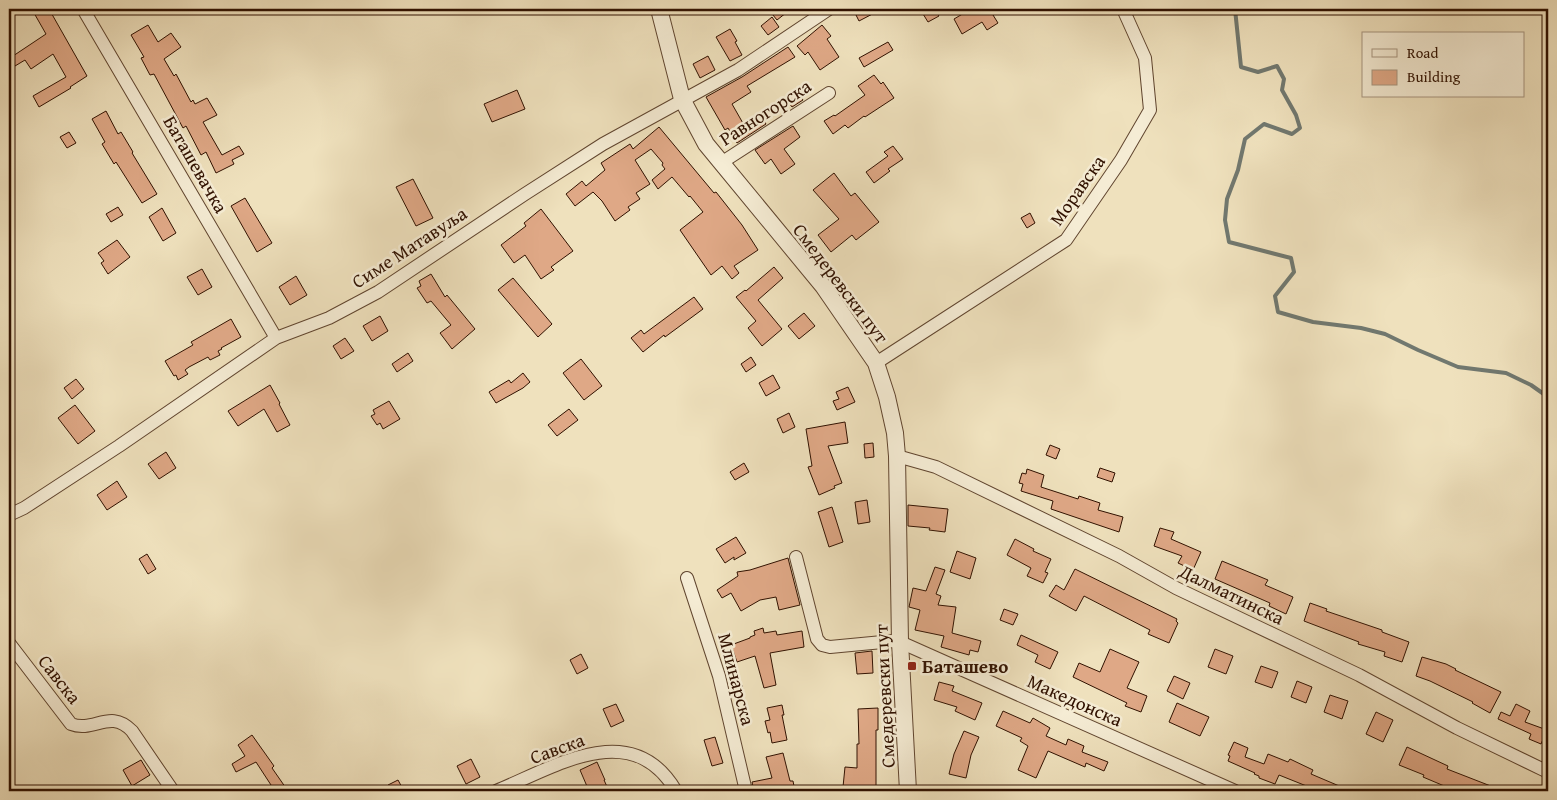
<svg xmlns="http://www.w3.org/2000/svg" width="1557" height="800" font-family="'Gentium Book Plus',serif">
  <rect width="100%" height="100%" fill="#efe1bd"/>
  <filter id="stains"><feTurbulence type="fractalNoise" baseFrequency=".004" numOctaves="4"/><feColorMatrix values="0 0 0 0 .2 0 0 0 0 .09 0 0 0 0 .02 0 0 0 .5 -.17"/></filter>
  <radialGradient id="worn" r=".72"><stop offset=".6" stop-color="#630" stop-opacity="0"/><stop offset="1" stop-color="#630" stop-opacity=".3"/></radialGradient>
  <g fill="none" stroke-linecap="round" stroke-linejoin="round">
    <path stroke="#71786f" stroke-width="4" d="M1235,9l6,58 17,5 19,-6 7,13 -2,11 14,25 4,13 -8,6 -28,-10 -19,15 -7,31 -11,29 -2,21 4,22 62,16 3,14 -19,24 3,16 35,10 48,6 24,6 33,16 40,17 48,6 25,12 17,12"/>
  </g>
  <path fill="#dfa886" stroke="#301100" d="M41,9h8l38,67 -17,11 1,1 -32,19 -6,-11 33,-19 -13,-23 -22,15 -6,-9 -10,6 -5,-8 36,-24 -12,-21z
    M768,9h23l-14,11z
    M853,9h29l-23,12z
    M920,9h14l5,7 -11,6z
    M971,9h31l-9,6 5,8 -11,7 -5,-8 -20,12 -8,-15z
    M772,17l7,10 -11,8 -7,-9z
    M148,25l10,17 13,-9 10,14 -17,12 10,17 2,-2 15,28 2,-2 2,4 12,-6 10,17 -14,7 19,33 17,-9 5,8 -12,6 2,4 -18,9 -10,-21 -5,3 -15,-29 -3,2 -29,-54 -4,1 -9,-17 3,-1 -13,-22z
    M822,25l9,11 -4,3 12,18 -19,13 -12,-18 -3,3 -8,-9z
    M730,29l7,12 -2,1 7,13 -12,6 -14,-24z
    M888,42l5,8 -29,17 -5,-9z
    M788,47l7,10 -48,29 4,6 -19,12 12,21 16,-10 6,9 -29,19 -9,-15 -3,2 -19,-33 36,-20z
    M708,56l7,14 -15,8 -7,-14z
    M874,75l7,9 2,-2 11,16 -29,19 -1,-1 -16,12 -3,-3 -12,9 -9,-13 10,-6 1,1 30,-21 -7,-9z
    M795,89l8,11 -11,7 -7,-10z
    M517,90l8,19 -33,13 -8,-18z
    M106,111l12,23 3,-2 12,20 -1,1 25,41 -15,9 -26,-41 -2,2 -12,-20 3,-2 -13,-23z
    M793,126l7,11 -16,12 11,15 -14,10 -10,-15 -6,5 -10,-14z
    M659,127l55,66 2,-1 26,33 16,25 -24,16 5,7 -7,6 -10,-13 -11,9 -31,-45 23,-18 -13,-16 -1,1 -17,-20 -14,12 -6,-9 13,-11 -3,-4 1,-2 -12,-14 -16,11 15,24 -14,9 4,6 -12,8 2,3 -15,11 -13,-20 -9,-9 -18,14 -9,-12 16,-13 4,5 19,-16 -4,-7 29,-19 3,5z
    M69,132l7,11 -9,5 -7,-11z
    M893,146l10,13 -15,10 2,2 -16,12 -8,-11 22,-16 -4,-4z
    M834,173l17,23 4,-3 24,29 -23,18 -4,-5 -21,17 -13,-17 21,-16 -26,-29z
    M413,179l20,39 -17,8 -20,-39z
    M245,198l27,45 -15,9 -26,-46z
    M118,207l5,8 -12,7 -5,-8z
    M162,208l14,25 -13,8 -14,-24z
    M541,209l32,42 -22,16 3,3 -13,9 -16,-24 -11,8 -13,-18 25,-19 -2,-3z
    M1030,213l5,10 -8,5 -6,-10z
    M117,240l13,17 -22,17 -7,-11 3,-2 -6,-8z
    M774,267l9,11 -25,22 24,29 -20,17 -14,-18 8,-7 -20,-24 9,-7 1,1z
    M202,269l10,18 -14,8 -11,-18z
    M431,274l14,23 2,-2 28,34 -23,20 -12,-16 11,-8 -20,-24 -4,2 -10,-15 4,-2 -2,-5z
    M296,276l11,19 -17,10 -11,-18z
    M513,278l39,46 -14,13 -40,-47z
    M694,297l9,12 -38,28 -1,-2 -21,17 -12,-14 10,-8 3,4z
    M804,313l11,13 -16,13 -11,-13z
    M380,316l8,15 -16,10 -9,-15z
    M231,319l10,18 -20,11 1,1 -4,2 2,4 -10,5 -2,-3 -19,10 -4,3 3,4 -10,6 -2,-5 -2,1 -9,-15 28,-16 -2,-3z
    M345,338l9,13 -13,8 -8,-13z
    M408,353l5,8 -16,11 -5,-8z
    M751,357l5,8 -10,7 -5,-8z
    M581,359l21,27 -18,14 -21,-27z
    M523,373l7,9 -7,6 -27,15 -7,-11 20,-12 2,3z
    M773,375l7,13 -14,8 -7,-13z
    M76,379l8,10 -12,10 -8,-11z
    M270,385l10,18 -1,1 11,21 -13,7 -13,-23 -26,17 -10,-15z
    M848,387l7,15 -18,8 -4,-9 6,-2 -3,-7z
    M389,401l11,18 -17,10 -3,-6 -3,2 -6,-9 4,-2 -2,-4z
    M75,405l20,26 -17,13 -20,-26z
    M569,409l9,11 -21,16 -9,-11z
    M789,413l6,14 -12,6 -6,-14z
    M845,422l3,21 -20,3 14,37 -8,3 1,2 -16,7 -11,-28 4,-1 -6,-37z
    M873,443l1,14 -9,1 -1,-14z
    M1050,445l10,4 -4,10 -10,-4z
    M166,452l10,16 -17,11 -11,-15z
    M744,463l5,9 -14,8 -5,-8z
    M1100,468l15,5 -3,9 -15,-5z
    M1027,469l17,6 -3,12 37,12 1,-3 21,7 -2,7 25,7 -4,15 -68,-23 2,-8 -32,-10 2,-7 -4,-1 3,-10 4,1z
    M117,481l10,16 -20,13 -10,-15z
    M867,500l3,22 -12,2 -3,-22z
    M908,505l40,4 -3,23 -16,-2 1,-2 -22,-2z
    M832,507l11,35 -14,5 -11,-35z
    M1160,528l14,4 -3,7 30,13 -8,18 -15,-7 4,-7 -28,-10z
    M736,537l10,16 -12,7v-3l-9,6 -9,-14z
    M1015,539l19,10 -1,2 18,8 -6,13 3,1 -5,10 -16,-7 4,-8 -24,-13z
    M957,551l19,7 -6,21 -20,-7z
    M147,554l9,15 -8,5 -9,-15z
    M788,558l12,47 -21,5 -3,-13 -16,3 -19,11 -10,-18 -9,5 -5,-8 21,-14 -1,-4 13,-2z
    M1222,561l46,19 -3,5 28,12 -7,17 -17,-8 1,-3 -55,-24z
    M935,567l10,3 -9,24 5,2 -3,9 18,2 -4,26 29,8 -3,11 -8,-2 -1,5 -28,-8 3,-11 -29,-6 5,-20 -11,-3 4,-19 13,3z
    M1075,569l102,50 -1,2 2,2 -9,20 -21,-9 2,-4 -66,-34 -8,15 -27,-15 7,-11 8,5z
    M1310,603l17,6 -1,2 56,19v2l27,10 -7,20 -18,-6 1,-4 -27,-8 1,-2 -55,-21z
    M1004,609l14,5 -5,11 -13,-5z
    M763,628l1,5 12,-2 1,4 25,-4 2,16 -34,6 6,32 -12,3 -9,-32 -18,6 -6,-17 19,-7v-1l5,-2 -1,-4z
    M1021,635l37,17 -8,17 -15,-7 3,-7 -21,-10z
    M1110,649l29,13 -12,26 20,8 -6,16 -16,-6 2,-3 -54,-26 6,-14 21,9z
    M1215,649l18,7 -7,18 -18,-7z
    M872,651l1,22 -16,1 -2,-21z
    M581,654l7,14 -11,6 -7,-14z
    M1422,657l24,7 10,5 -1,1 46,22 -11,21 -18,-10 1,-1 -43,-21 -14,-5z
    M1261,666l17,6 -6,16 -17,-6z
    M1174,676l16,7 -7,16 -16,-8z
    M1297,681l15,6 -6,16 -15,-6z
    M939,682l15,4 -2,5 30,12 -7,17 -20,-9 2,-4 -23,-7z
    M742,685l2,10 -10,1 -2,-9z
    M1330,695l18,6 -6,18 -18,-7z
    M1177,703l32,14 -9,19 -31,-14z
    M616,704l8,17 -13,6 -8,-18z
    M1516,704l14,7 -5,11 22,8 -6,14 -12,-5 2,-5 -33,-15 3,-7 9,4z
    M782,705l2,10h-2l5,25 -15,3 -2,-11 -2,1 -3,-12 5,-1 -3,-12z
    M878,708v22h-2v61h-17v-2l-16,-2 2,-20 12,1v-24h2l-1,-35z
    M1003,711l27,12 3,-5 17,10 -4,8 20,9 2,-6 16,7 -2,6 26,10 -4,9 -18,-8 -1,4 -37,-16 -12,27 -18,-8 10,-24 -8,-5 2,-3 -26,-12z
    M1376,712l17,8 -10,22 -17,-8z
    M964,731l15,6 -8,18 -5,23 -17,-4 5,-20z
    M252,735l22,31 -2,2 16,23h-26l9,-6 -15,-23 -20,10 -4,-8 13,-8 -7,-11z
    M715,737l8,26 -11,3 -8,-26z
    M1234,742l14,6 -3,9 19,7 4,-10 20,8 2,-3 23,11 -2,4 40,17h-32l-40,-16 -4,9 -16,-6v-2l-5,-2 1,-1 -27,-12 2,-5 -2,-1z
    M1407,747l41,19 -1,3 54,21 -1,1h-53l2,-3 -26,-11 1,-2 -25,-10z
    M783,753l7,28h3l2,10h-20l-1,-4 -20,4 -2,-9 20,-4 -6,-21z
    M471,759l9,18 -14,7 -9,-18z
    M141,760l9,15 -18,11 -9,-16z
    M597,762l8,18h-1l5,11h-20l-9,-21z
    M398,780l6,11h-13l-3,-6z"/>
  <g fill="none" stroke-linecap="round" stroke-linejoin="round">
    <g stroke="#60452f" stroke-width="14">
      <path id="minor" d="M83,9l193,329
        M721,163l108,-70
        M876,363l190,-123 55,-80 29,-50 -5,-52 -22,-49
        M897,456l39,11 183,89 57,32 183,87 98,53 91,44
        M9,515l15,-7 95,-62 157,-108 53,-20 49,-26 147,-98 78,-50 135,-74 91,-61
        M796,557l21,82 5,6 8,2 63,-6 7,1 335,149
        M687,578l32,98 27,115
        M9,643l62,81c23,9 39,-16 61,7l41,60
        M496,791c59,-24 136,-75 180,0"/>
    </g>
    <g stroke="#60452f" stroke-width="18">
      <path id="tertiary" d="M659,9l23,90 24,45 117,142 53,77 11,34 8,36 2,23 3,186 8,149"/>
    </g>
    <use href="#minor" stroke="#f5ecd4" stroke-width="12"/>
    <use href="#tertiary" stroke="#f5ecd4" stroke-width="16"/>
  </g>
  <rect fill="#8f2418" stroke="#f5ecd4" stroke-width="2" x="907" y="661" width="10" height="10" rx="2.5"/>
  <g text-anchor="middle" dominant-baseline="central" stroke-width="5" stroke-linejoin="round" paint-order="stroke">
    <g font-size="19" fill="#301100" stroke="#f5ecd4">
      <text transform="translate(765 112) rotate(-33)">Равногорска</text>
      <text transform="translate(196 164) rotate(60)">Баташевачка</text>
      <text transform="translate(1077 190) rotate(-55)">Моравска</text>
      <text transform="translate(409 247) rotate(-33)">Симе Матавуља</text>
      <text transform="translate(841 283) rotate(53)">Смедеревски пут</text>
      <text transform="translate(1232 594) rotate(26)">Далматинска</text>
      <text transform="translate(60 679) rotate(52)">Савска</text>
      <text transform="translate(737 679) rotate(75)">Млинарска</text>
      <text transform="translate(884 696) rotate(-93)">Смедеревски пут</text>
      <text transform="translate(1075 700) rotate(24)">Македонска</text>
      <text transform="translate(557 748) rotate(-20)">Савска</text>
    </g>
    <g font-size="19" font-weight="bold" fill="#301100" stroke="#f5ecd4" text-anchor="start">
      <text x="922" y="666">Баташево</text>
    </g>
  </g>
  <rect width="1557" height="800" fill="none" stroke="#efe1bd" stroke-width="30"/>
  <rect x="10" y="10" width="1537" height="780" fill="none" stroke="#301100" stroke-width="2.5"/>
  <rect x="15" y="15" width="1527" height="770" fill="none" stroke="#301100"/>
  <rect x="1362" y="32" width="162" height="65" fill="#f5ecd4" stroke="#a6947f"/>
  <rect x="1372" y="49" width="25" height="8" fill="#f5ecd4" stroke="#a6947f"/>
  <text x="1407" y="58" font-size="15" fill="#301100">Road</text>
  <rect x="1372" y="70" width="25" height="15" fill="#dfa886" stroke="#a6947f"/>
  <text x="1407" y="82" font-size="15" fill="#301100">Building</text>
  <rect width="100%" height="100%" filter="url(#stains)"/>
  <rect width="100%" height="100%" fill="url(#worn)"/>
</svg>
